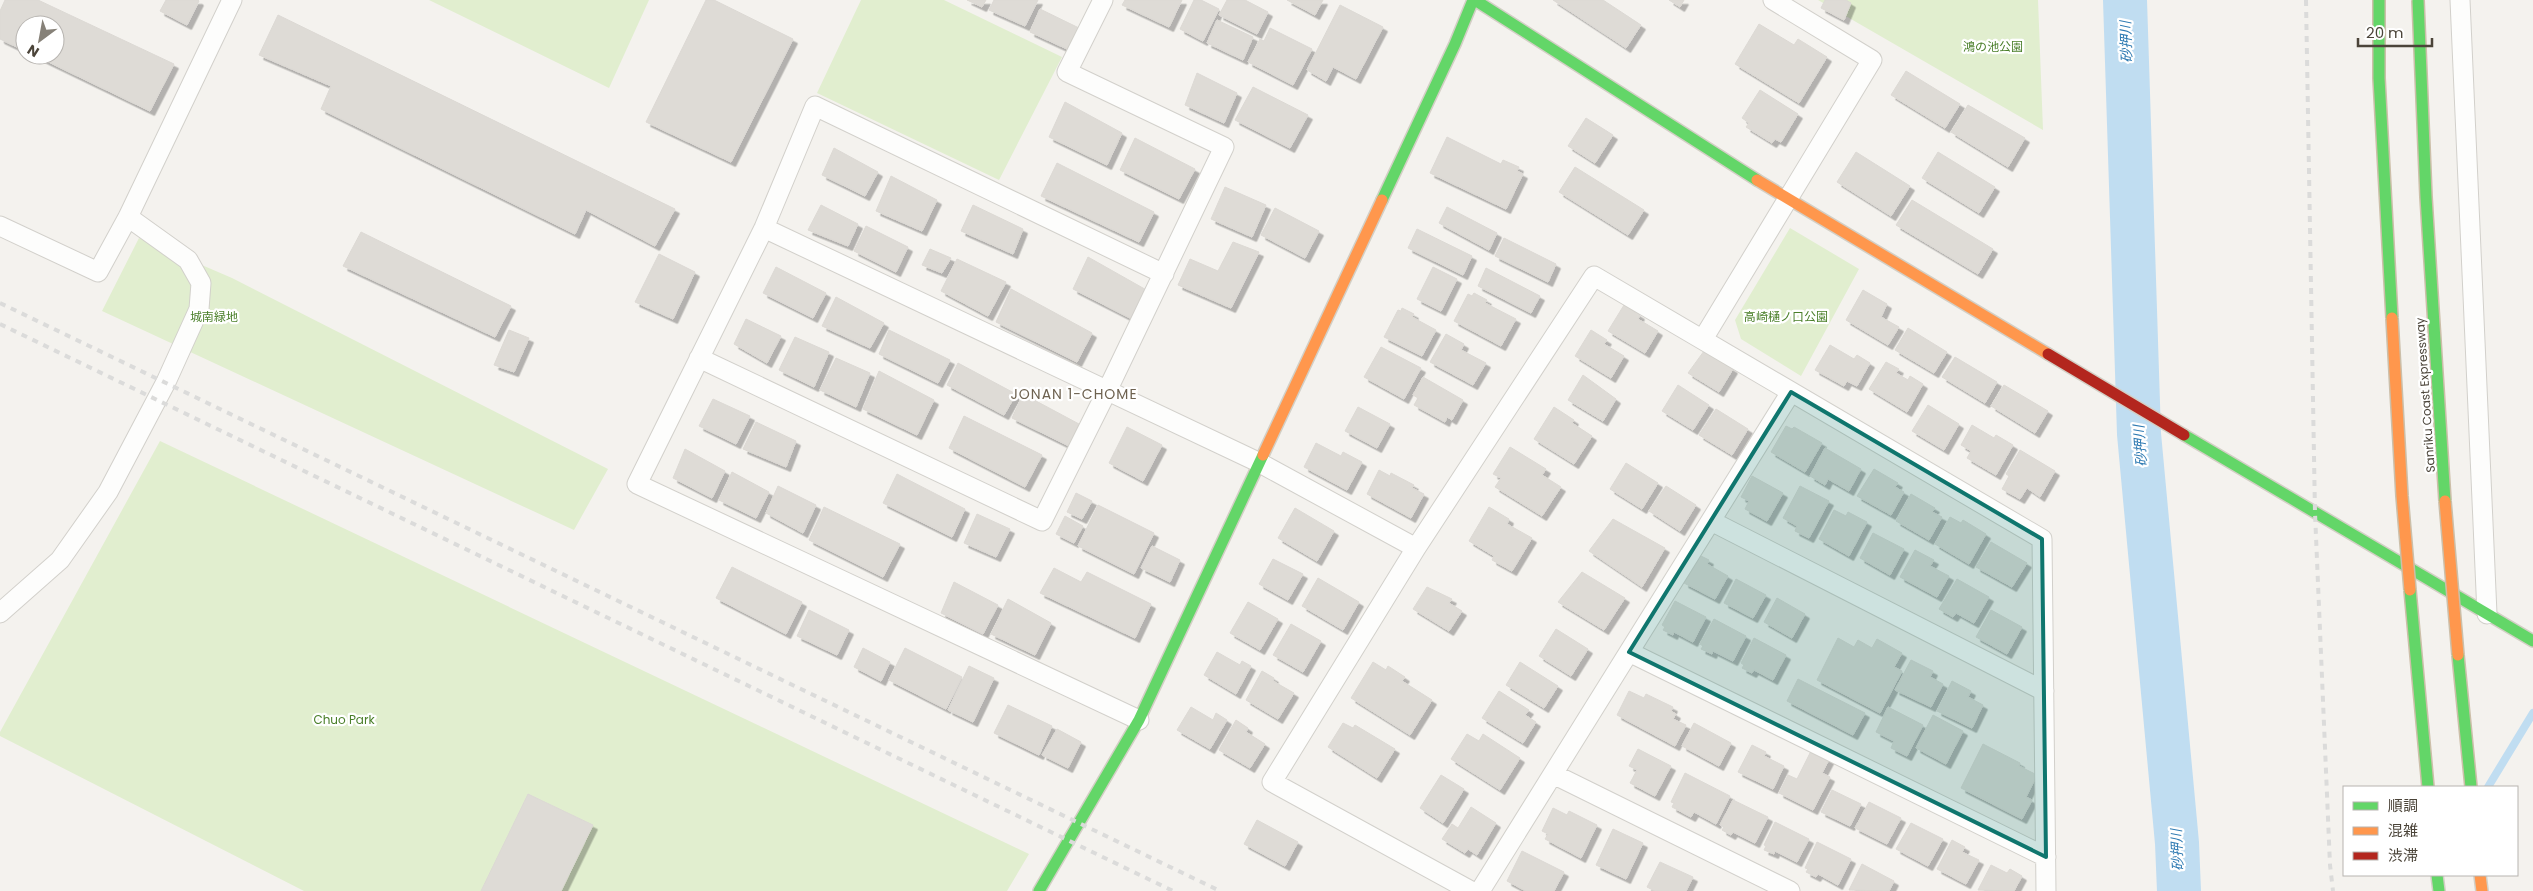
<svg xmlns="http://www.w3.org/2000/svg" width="2533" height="891" font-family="Poppins,'Noto Sans JP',sans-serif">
  <defs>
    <filter id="shadow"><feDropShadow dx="4.5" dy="4.5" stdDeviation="0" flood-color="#0004"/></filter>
  </defs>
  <rect width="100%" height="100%" fill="#f4f2ee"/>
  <path fill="#e1eecf" d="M429,0h220l-40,88z
    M861,0h83l118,57 -63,123 -182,-87z
    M1818,0h220l5,130z
    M1790,228l69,41 -58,107 -60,-37 -6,-19z
    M139,238l93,40 376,191 -34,61 -472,-219z
    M160,441l869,413 -22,37h-703l-304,-155v-4z"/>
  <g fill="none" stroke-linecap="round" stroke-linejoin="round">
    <path stroke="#c0ddf1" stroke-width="8" d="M2488,787l45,-74"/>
    <path stroke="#c0ddf1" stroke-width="44" d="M2125,0l14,434 38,409 2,48"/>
  </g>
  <path fill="#dedbd6" stroke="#dcd9d4" filter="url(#shadow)" d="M5,0h33l136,64 -24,47 -116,-56h21v-30h-30v26l-25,-12v-28z
    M166,0h32l1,1 -12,24 -27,-14z
    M706,0h8l79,39 -62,123 -85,-40z
    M967,0h19l-4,7z
    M994,0h44l-13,26 -36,-16z
    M1125,0h57l-13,27 -47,-22z
    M1194,0h7l18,9 -16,32 -23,-12z
    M1227,0h18l23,12 -11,22 -38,-19z
    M1287,0h36l-8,15z
    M1553,0h50l38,25 -15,23z
    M1669,0h15l-4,7z
    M1825,0h21l5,3 -7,17 -23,-12z
    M1340,5l43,22 -27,52 -23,-12 -7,14 -19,-11z
    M1040,9l39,19 -12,21 -37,-17z
    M278,15l397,194 -20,37 -69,-36 -11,24 -254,-125 10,-23 -72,-31z
    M1217,20l36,17 -10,23 -36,-17z
    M1759,24l35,21 4,-6 29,18 -28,46 -64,-39z
    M1270,28l42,21 -19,36 -45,-23 12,-23 4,2z
    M1906,71l54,33 -15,24 -54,-33z
    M1197,73l40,20 -13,30 -39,-18z
    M1253,87l55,28 -18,33 -55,-28z
    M1760,90l38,24 -17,28 -6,-3 -3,4 -26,-16 3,-4 -7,-5z
    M1065,102l57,31 -15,32 -58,-28z
    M1968,105l57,33 -17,29 -57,-35z
    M1586,118l27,17 -18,28 -27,-17z
    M1447,137l54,27 2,-4 16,7 -2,4 6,3 -17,35 -76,-36z
    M1135,138l60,31 -16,30 -59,-29z
    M834,148l44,24 -13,24 -43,-21z
    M1856,152l54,34 -19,30 -54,-34z
    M1938,152l57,35 -16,26 -57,-35z
    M1057,163l97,49 -15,30 -98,-46z
    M1575,167l69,43 -16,25 -69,-43z
    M891,176l46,24 -15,31 -46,-20z
    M1225,187l41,18 -14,32 -41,-18z
    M1912,200l81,49 -15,25 -82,-49z
    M821,205l37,19 -10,22 -40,-16z
    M973,205l50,24 -10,25 -52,-23z
    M1447,207l50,26 -8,17 -50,-27z
    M1275,208l44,23 -14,27 -44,-23z
    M866,226l42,21 -12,25 -42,-21z
    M1417,229l55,27 -9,19 -55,-27z
    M361,232l150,74 -16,31 -152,-71z
    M1504,238l52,26 -8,18 -53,-26z
    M1233,242l26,10 -28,56 -53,-23 12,-26 28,12z
    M930,249l21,9 -9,15 -20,-8z
    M659,254l36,18 -22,47 -38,-17z
    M1088,257l62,35 -16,28 -61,-31z
    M957,259l49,23 -18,34 -47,-25z
    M776,267l50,26 -13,25 -50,-25z
    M1433,267l24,12 -16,32 -24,-12z
    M1486,268l54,28 -9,17 -53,-27z
    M1011,289l81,44 -15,29 -81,-40z
    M1863,290l24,14 -6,13 18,10 -11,18 -42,-25z
    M1474,293l13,7 -2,3 31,16 -15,27 -47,-25 14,-27 4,2z
    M836,297l48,26 -14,25 -48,-22z
    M1624,305l16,10 -2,4 20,12 -13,22 -37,-22z
    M1402,308l12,6 -2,3 24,13 -14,26 -38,-19 14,-27 3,1z
    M746,319l35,17 -14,27 -33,-19z
    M1908,328l39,24 -13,21 -39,-23z
    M509,330l20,8 -15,34 -20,-7z
    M889,330l61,30 -12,23 -59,-29z
    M1591,330l16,10 -3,4 20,12 -13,22 -36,-22z
    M1446,334l18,10 -3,6 25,13 -13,22 -43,-23z
    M795,337l34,15 -15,35 -35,-17z
    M1830,345l24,14 3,-4 13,8 -13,23 -10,-5 -3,5 -29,-16z
    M1381,347l40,21 -17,31 -40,-22z
    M1704,351l29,18 -14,23 -31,-19z
    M1955,357l42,25 -12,21 -43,-26z
    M836,358l34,15 -14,34 -36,-17z
    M1886,362l13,7 -3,4 12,7 2,-4 13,8 -16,28 -38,-23z
    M958,363l58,31 -12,21 -57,-30z
    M879,371l55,29 -17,35 -54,-26z
    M1583,375l33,24 -13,22 -35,-21z
    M1423,377l40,23 -11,20 -5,-3 -2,5 -31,-17 4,-7 -5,-3z
    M1678,385l31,20 -16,25 -31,-19z
    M2004,385l44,26 -13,22 -44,-27z
    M1023,394l56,30 -10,22 -57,-28z
    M713,399l37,17 -14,28 -37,-18z
    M1928,405l31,19 -15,26 -32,-19z
    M1358,407l32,17 -13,24 -32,-17z
    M1554,407l20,13 -2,3 20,13 -18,28 -40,-25z
    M1716,409l32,20 -16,26 -33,-20z
    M964,416l78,39 -17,32 -76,-39z
    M756,422l40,19 -10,26 -43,-18z
    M1972,425l22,13 2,-3 17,10 -17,30 -29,-17 4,-7 -10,-6z
    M1786,426l6,3 2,-2 28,16 -17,29 -34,-20z
    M1127,427l35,18 -19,36 -34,-18z
    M1316,443l25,13 2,-4 19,10 -15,28 -43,-23z
    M1510,447l36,22 -4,6 19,12 -19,29 -47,-29 6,-9 -8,-4z
    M1825,448l36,21 -12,22 -21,-12 -3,6 -15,-9z
    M685,449l40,22 -13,27 -39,-20z
    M2020,450l35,21 -15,26 -13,-9 -7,11 -18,-10 7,-13 -3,-2z
    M1626,463l32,20 -16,26 -32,-20z
    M1874,469l24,14 -3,4 9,5 -13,23 -34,-19z
    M1379,470l11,6 1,-3 23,12 -2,3 12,6 -13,24 -44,-24z
    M732,472l37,20 -13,26 -37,-18z
    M897,474l68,35 -13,28 -69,-34z
    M1752,476l31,17 -16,28 -22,-12 4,-8 -8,-4z
    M778,486l38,19 -13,28 -37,-20z
    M1666,486l30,19 -16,26 -31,-20z
    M1800,486l29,15 -20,37 -14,-7 2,-5 -14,-8z
    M1076,493l16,8 -10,18 -15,-7z
    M1911,494l24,14 -3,4 10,5 -13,23 -33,-19z
    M1098,505l56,28 -20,41 -56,-28z
    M824,507l76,37 -17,33 -74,-37z
    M1489,507l20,12 -2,5 25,14 -20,33 -20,-11 2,-4 -25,-15z
    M1295,508l39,23 -17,30 -39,-23z
    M1834,510l12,6 2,-4 19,10 -18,34 -30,-17z
    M977,514l33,15 -14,28 -32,-14z
    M1065,516l18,10 -9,17 -18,-9z
    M1950,517l11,6 2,-3 23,14 -17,30 -34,-20z
    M1613,519l52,29 -23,39 -53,-36z
    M1873,533l31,16 -14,26 -30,-17z
    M1991,542l36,21 -15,24 -36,-20z
    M1152,546l28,14 -10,22 -29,-14z
    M1915,550l19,10 -4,6 19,10 -12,21 -37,-20z
    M1701,556l8,4 -2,4 21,12 -13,23 -31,-16 13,-24z
    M1273,559l30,15 -15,26 -29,-16z
    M732,567l70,35 -16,32 -70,-36z
    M1054,568l27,14 6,-10 64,32 -16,34 -95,-45z
    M1582,572l43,26 -21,32 -46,-28z
    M1318,578l41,24 -16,28 -41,-24z
    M1736,579l30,16 -13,23 -29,-15z
    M1957,579l32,18 -15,26 -18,-10 -3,4 -14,-8z
    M954,582l44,23 -15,29 -42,-21z
    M1427,587l25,12 -3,4 13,8 -13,20 -36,-22z
    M1777,598l28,16 -13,24 -28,-16z
    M1008,599l43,24 -16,32 -44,-21z
    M1675,601l31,16 -13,25 -19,-10 -1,3 -10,-5 2,-3 -3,-2z
    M1248,602l30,17 -18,31 -30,-17z
    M809,610l40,20 -12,25 -40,-19z
    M1991,610l31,17 -15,27 -31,-17z
    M1714,619l32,17 -13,25 -20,-10 -1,3 -11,-5 2,-3 -3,-2z
    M1291,624l30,17 -18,31 -30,-17z
    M1556,629l32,20 -17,27 -32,-20z
    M1754,638l32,17 -13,25 -19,-10 -2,3 -10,-5 2,-3 -3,-2z
    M1838,638l16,9 4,-7 14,8 5,-9 25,14 -8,14 8,4 -22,42 -63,-33z
    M863,648l27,14 -9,19 -27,-14z
    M905,648l57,29 -16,32 -57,-29z
    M1217,652l23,13 2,-4 9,5 -15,28 -32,-19z
    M1911,660l22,11 -3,6 13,7 -12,23 -36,-17z
    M1373,662l13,8 2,-4 17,11 -3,4 30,19 -22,35 -59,-37z
    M1520,662l38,24 -14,22 -38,-23z
    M969,666l25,12 -21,44 -25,-12z
    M1262,671l12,7 -1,3 21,12 -16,26 -32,-19z
    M1798,679l67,34 -12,22 -66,-34z
    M1952,681l19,10 -3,6 15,8 -11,23 -35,-17z
    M1499,691l30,19 -4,5 11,7 -13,21 -41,-25z
    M1629,691l15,7 2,-4 27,13 -2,4 5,3 -3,5 13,6 -11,21 -58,-31z
    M1008,705l44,21 -13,29 -45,-22z
    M1191,707l22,13 3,-7 11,7 -17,29 -33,-19z
    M1888,707l35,18 -16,31 -16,-8 3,-7 -18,-9z
    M1933,715l30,16 -17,33 -30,-16z
    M1236,720l12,8 -2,4 19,12 -15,24 -31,-18z
    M1343,723l10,5 2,-3 40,24 -18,29 -49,-31z
    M1694,723l37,20 -12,23 -37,-20z
    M1057,729l24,13 -13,26 -26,-13z
    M1467,734l12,7 4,-7 37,24 -20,32 -49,-31z
    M1983,744l37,19 -1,3 18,9 -11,22 6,3 -10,19 -61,-31z
    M1752,745l14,7 -2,4 20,10 -11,23 -35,-17z
    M1813,747l18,9 -9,17 8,4 -17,33 -34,-17 9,-18 9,4z
    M1638,749l33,17 -16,30 -25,-13 7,-13 -8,-4z
    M1685,773l45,23 -14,28 -22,-12 -3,5 -19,-10 2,-4 -3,-1z
    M1441,775l23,14 -21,34 -23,-15z
    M1832,790l29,14 -11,22 -29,-14z
    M528,794l65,31 -32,66h-80z
    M1733,800l35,17 -13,26 -22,-11 -2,3 -9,-5 2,-3 -4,-2z
    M1869,802l32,16 -14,26 -32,-16z
    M1471,807l25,16 -19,32 -9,-6 -3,4 -23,-14 10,-15 6,4z
    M1553,808l14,7 2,-4 28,14 -16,33 -36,-19 3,-5 -6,-3z
    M1257,820l41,22 -13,24 -41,-22z
    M1775,822l34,17 -12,23 -22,-11 -1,3 -10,-4 2,-4 -2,-1z
    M1911,823l32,16 -15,27 -32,-17z
    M1613,829l30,14 -17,36 -30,-14z
    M1952,840l13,7 -3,5 17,8 -13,24 -29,-15z
    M1817,842l34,17 -13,26 -20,-11 -2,3 -10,-5 2,-3 -3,-1z
    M1522,851l42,21 -10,19h-28l-19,-10z
    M1660,862l33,15 -7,14h-31l-8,-4z
    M1862,864l32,17 -5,10 -40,-1z
    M1991,865l16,8 3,-4 12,7 -8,15 -36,-1z"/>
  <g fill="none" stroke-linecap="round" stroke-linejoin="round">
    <g stroke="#d2d0cb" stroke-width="21">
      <path id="street" d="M2460,0l27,614
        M0,226l98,46 30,-55 104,-217
        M764,228l494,234 158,86
        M1703,339l169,-279 -99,-60
        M699,358l343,163 65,-130 117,-244 -157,-75 36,-72
        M1711,521l333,170
        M0,613l60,-53 48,-68 58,-110 33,-73 2,-26 -13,-23 -60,-43
        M1629,652l417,205
        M1139,720l-502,-236 127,-256 51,-122 349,168
        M1553,774l237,117
        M1471,891l-199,-109 144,-234 178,-272 448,263 4,352
        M1480,891l311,-499"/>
    </g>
    <g stroke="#d3cfc5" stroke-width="14">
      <path id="fast" d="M1475,0l282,180
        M1382,200l73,-156 18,-44
        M2184,435l349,206
        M2437,875l2,16
        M1039,891l100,-171 124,-265"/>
    </g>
    <g stroke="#d3cfc5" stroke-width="14">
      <path id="slow" d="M1757,180l291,174
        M1263,455l119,-255
        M2480,875l2,16"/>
    </g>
    <g stroke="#d3cfc5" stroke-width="14">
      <path id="jam" d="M2048,354l136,81"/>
    </g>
    <use href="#street" stroke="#fdfdfc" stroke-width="19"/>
    <use href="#fast" stroke="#63d668" stroke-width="11"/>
    <use href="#slow" stroke="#ff974d" stroke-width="11"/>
    <use href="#jam" stroke="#b3261e" stroke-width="11"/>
    <path stroke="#dbdbda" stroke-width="4" stroke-dasharray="6 6" stroke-linecap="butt" d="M2306,0l9,513 15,352 3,26
      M0,303l1220,588
      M0,324l1173,567"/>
    <g stroke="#ccbfa9" stroke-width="14" stroke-linecap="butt">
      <path id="fast-bridge" d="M2379,0v78l13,240
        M2418,0l8,197 19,304
        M2410,590l18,197
        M2458,655l13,132"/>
    </g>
    <g stroke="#ccbfa9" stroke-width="14" stroke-linecap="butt">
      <path id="slow-bridge" d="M2392,318l10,178 8,94
        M2445,501l13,154"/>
    </g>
    <use href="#fast-bridge" stroke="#63d668" stroke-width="11"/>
    <use href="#slow-bridge" stroke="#ff974d" stroke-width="11"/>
  </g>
  <path fill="#0f766e" fill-opacity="0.2" stroke="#0f766e" stroke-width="4" stroke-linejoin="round" d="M1791,392l251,147 4,318 -417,-205z"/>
  <g text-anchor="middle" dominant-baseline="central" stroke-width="4.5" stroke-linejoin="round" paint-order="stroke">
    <g font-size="12" fill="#4a7f2a" stroke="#fff">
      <text x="1993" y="46">鴻の池公園</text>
      <text x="214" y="316">城南緑地</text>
      <text x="1786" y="316">高崎樋ノ口公園</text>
      <text x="344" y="719">Chuo Park</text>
    </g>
    <g font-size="12" fill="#4b4439" stroke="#fff">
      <text transform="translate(2425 395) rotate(-94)">Sanriku Coast Expressway</text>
    </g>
    <g font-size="14" font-style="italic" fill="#2e7ab2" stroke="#fff">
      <text transform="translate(2126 42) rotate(-92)">砂押川</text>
      <text transform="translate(2140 446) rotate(-94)">砂押川</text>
      <text transform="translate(2177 850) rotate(-93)">砂押川</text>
    </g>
    <g font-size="14" letter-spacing="1" fill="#6e6250" stroke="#fff">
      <text x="1074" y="394">JONAN 1-CHOME</text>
    </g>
  </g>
  <rect x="2343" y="786" width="175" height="90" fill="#ffffff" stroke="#b7b4b0"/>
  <rect x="2353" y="802" width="25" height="8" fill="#63d668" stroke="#b7b4b0"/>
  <text x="2388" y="811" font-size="15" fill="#4b4439">順調</text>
  <rect x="2353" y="827" width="25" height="8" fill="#ff974d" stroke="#b7b4b0"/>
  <text x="2388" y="836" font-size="15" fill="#4b4439">混雑</text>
  <rect x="2353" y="852" width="25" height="8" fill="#b3261e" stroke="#b7b4b0"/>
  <text x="2388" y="861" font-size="15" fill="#4b4439">渋滞</text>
  <g transform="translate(40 40) rotate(212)"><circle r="24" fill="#ffffff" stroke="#b7b4b0"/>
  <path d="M0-4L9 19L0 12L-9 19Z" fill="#868178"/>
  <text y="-8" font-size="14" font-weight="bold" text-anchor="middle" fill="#4b4439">N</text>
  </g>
  <path d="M2358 38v8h74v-8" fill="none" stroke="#4b4439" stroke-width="2.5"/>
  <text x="2366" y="38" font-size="15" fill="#4b4439" stroke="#ffffff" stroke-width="4" paint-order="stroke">20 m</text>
</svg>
